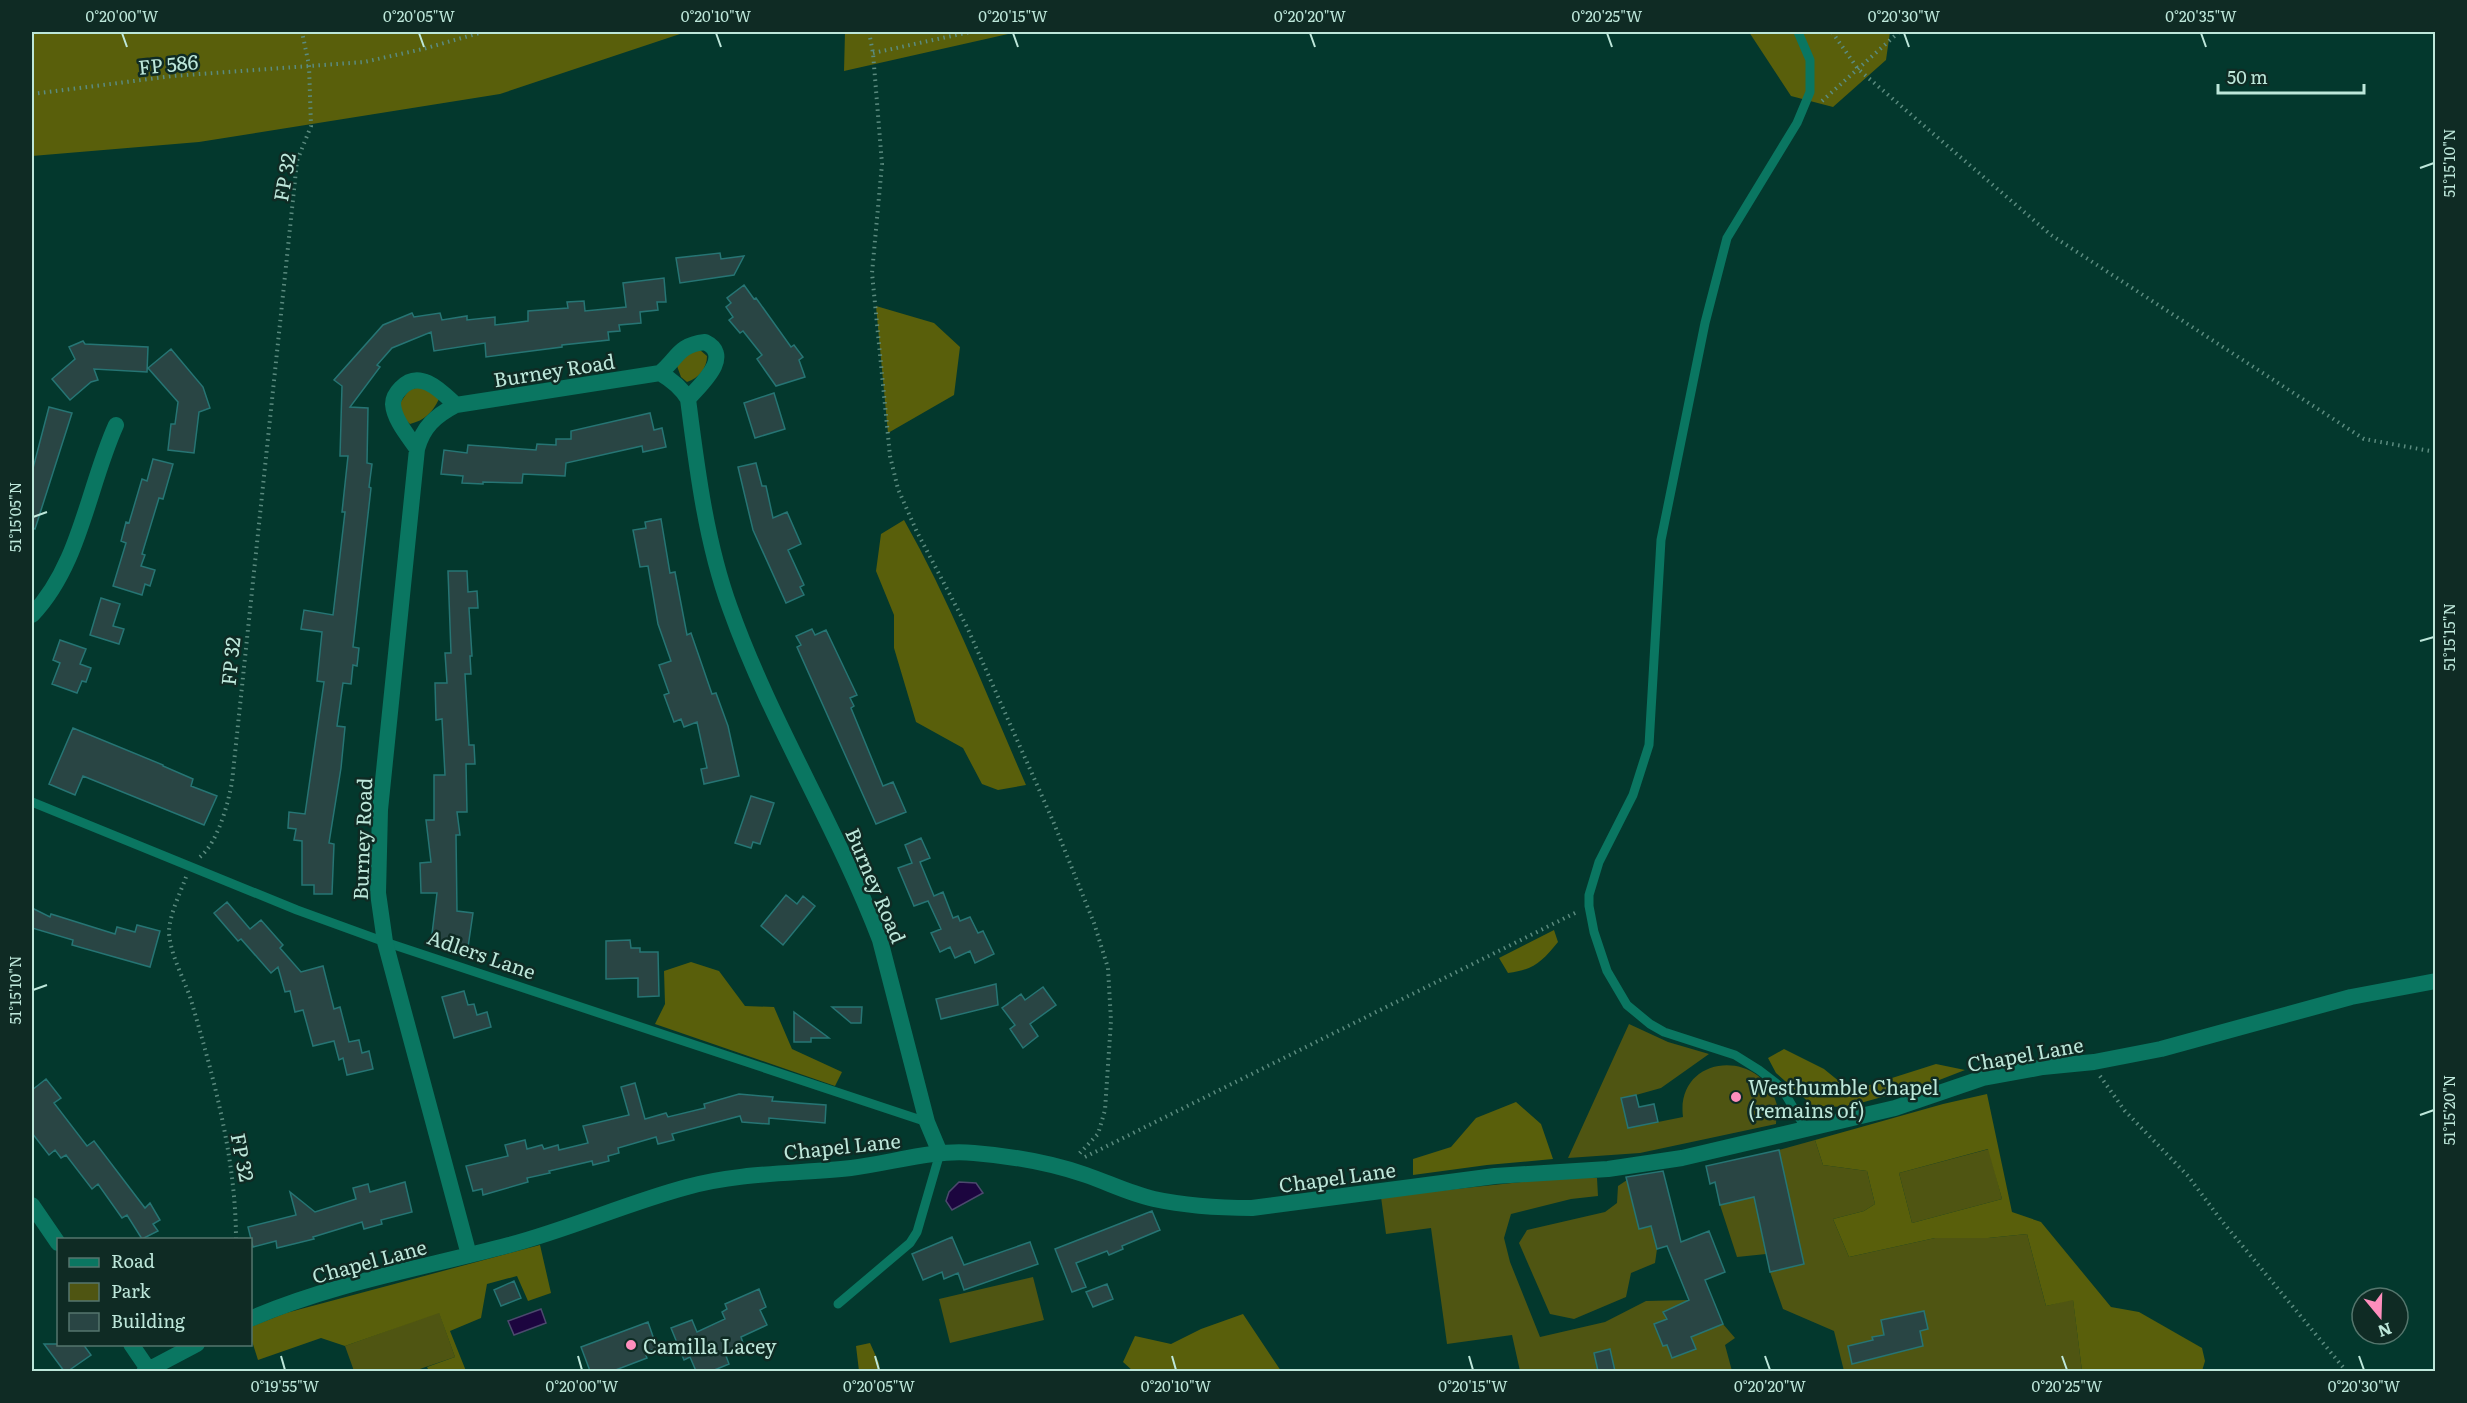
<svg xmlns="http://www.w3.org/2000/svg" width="2467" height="1403" font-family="Literata,serif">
  <rect width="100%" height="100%" fill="#03382d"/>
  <path fill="#4f5512" d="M1629,1024l39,18 41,12 -48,34 -25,7 3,12 15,-3 4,18 25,-5c-8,-62 78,-71 94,-12 1,5 -1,13 -1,19l-136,29 -72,5z
    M1815,1140l8,25 44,6 8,33 -11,7 -31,8 16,38 86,-19h53l39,-4 19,72 27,-7 9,72h-238l-10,-40 -51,-22 -13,-37 34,-8 -25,-114z
    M1989,1149l13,50 -90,24 -13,-50z
    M1567,1177l30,1 1,18 -27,3 -60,15 -7,24 6,24 30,75 65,-15 41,-21 42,-1 13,33 22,-9 12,14 -10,7 7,26h-212l-8,-36 -65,9 -16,-116 -45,6 -5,-37z
    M1627,1180l12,49 12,-3 6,23 -2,14 -24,10 -5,24 -52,22 -24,-5 -31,-71 8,-13 78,-18 12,-9 1,-17z
    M1754,1197l12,57 -29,3 -17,-52z
    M1033,1277l11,43 -94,23 -11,-44z
    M439,1312l16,45 -41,14h-60l-9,-25z"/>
  <path fill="#595f0b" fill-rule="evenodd" d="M32,32h654l-186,62 -301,48 -167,14z
    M845,32h172l-173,39z
    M1749,32h141l-4,28 -53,47 -42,-11z
    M876,306l58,17 26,24 -6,48 -66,38z
    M700,350l7,6c0,12 -8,22 -20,26l-6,-5 -4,-11 14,-15z
    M422,386l17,13c-7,14 -14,21 -29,25l-9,-8 -1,-13 9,-13z
    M904,520c48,85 83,176 122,265l-28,5 -16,-6 -19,-36 -47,-26 -22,-74v-33l-18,-44 5,-37z
    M1554,930l4,12c-16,20 -25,28 -50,31l-9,-15z
    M691,962l28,9 26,35 29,1 18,42 50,23 -7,14 -180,-62 10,-20 -1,-33z
    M1784,1049l40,20 27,22 85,-27 29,6 -36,14 -83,23 -33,-1 -37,-33 -8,-15z
    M1987,1094l25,118 29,10 70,85 28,5 63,36 3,13 -3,10h-120l-9,-71 -27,6 -19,-72 -39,4h-53l-86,19 -16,-38 31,-8 11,-7 -8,-33 -44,-6 -8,-25 128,-36zM1988,1149l14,50 -90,24 -13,-50z
    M1516,1102l25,22 12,35 -66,6 -74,10v-16l38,-12 25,-29z
    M540,1245l11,48 -23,8 -11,-25 -30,8 -6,34 -31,13 16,40h-37l-2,-4 28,-10 -16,-44 -94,33 -24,-8 -63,22 -7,-22 -1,-11 36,-14z
    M1243,1314l38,57h-148l-10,-9 12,-26 36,8 30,-15z
    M870,1343l9,20 1,8h-21l-3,-25z"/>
  <path fill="#1c053f" stroke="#4c496e" stroke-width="1.5" d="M959,1182l17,1 7,10 -31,17 -6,-9 3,-9z
    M541,1309l5,14 -32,12 -6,-14z"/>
  <path fill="#294544" stroke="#267574" stroke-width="1.5" d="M720,253l1,6 23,-3 -10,19 -54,8 -4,-25z
    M664,278l2,24h-9l1,8 -18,2 1,11 -22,2 1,6 -12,1 1,8 -47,5v2l-76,10 -1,-14 -51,8 -3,-19 -39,16 -15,17 3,2 -30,40 18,1 -1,55 5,1 -3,23 2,1 -18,159 6,1 -2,18 -4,-1 -2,19 -8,-1 -6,43 8,1 -4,41 -12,75 5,1 -2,50h-18v-9h-12v-44l-8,-1 2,-11 -8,-1 1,-16 16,2 19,-132 -7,-1 5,-49 -21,-3 3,-19 29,5 12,-103h-3l6,-56h-8l2,-70 -8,-6 49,-55 29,-12 2,4 26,-4 2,7 25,-4v4l28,-3v8l33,-4v-10l40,-3 -1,-6 17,-1 1,10 41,-4 -3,-24z
    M744,285l10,14 2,-1 35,49 3,-2 9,12 -4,3 6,17 -29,9 -19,-27 5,-4 -19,-24 -3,2 -11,-13 4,-3 -7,-10 5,-4 -4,-5z
    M83,341l2,3 63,3 -1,25 -53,-3 4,11 -7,2 -21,18 -18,-21 23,-20 -6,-12z
    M171,349l32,38 7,21 -11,4 -5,41 -26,-3 3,-26h4l3,-22 -30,-34z
    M774,393l11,36 -30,9 -11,-35z
    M49,407l23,6 -37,116 -3,-1v-56z
    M650,413l4,17 8,-2 4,19 -23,5 -1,-6 -76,17 -1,13 -42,-2 -1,9 -39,-1v2l-21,-1 1,-7 -22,-2 3,-24 23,3 1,-8 68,5 1,-6 19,1v-6h15v-8z
    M153,459l20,5 -10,35 -4,-1 -17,56 3,1 -4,11 14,4 -5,16 -5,-2 -3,11 -29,-9 13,-43 -5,-2 5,-19 3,1 13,-44 5,2z
    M756,463l6,23h4l7,32 14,-6 14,32 -13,6 16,35 -4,2 4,8 -18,8 -33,-73 -15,-63z
    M661,519l9,54 5,-1 12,63 4,-2 21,61 4,-1 12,33 11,50 -35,8 -3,-15 6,-1 -10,-46 -13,5 -3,-8 -7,3 -10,-27 5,-2 -10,-28 12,-4 -13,-37 -10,-58 -8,1 -7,-37 13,-2 -1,-6z
    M448,571h19l1,21 9,-1 1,17h-9l3,48h-2l1,18h-6l4,71h5l1,19h-9l1,48h-10l3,23h-4l1,76 16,2 -5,34 -37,-5 6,-49h-16l-1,-30 11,-1 -5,-42h8v-45h11l-3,-56 -6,1 -1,-37h12l-2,-30h6z
    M101,598l19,6 -7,22 11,3 -5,15 -29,-9z
    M812,629l3,6 11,-5 31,65 -7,3 4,8 -3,2 32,78 10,-4 13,30 -30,12 -79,-177 4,-2 -5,-9z
    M60,640l26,9 -6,15 11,4 -5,14 -4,-1 -5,12 -25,-9 8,-21 -7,-3z
    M73,728l90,37v1l30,13 -2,7 26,10 -13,29 -121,-49 -8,19 -26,-11z
    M751,796l23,7 -14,41 -7,-2 -2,6 -16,-5z
    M921,838l9,20 -10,4 14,34 9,-4 10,26 5,-2 2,5 10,-4 8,16 5,-2 11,23 -19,9 -5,-12 -15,7 -5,-11 -10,5 -9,-19 10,-4 -13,-28 -14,5 -16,-38 14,-5 -7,-18z
    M786,895l11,9 6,-8 12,10 -32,39 -22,-19z
    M227,902l23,27 11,-9 22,25 -3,3 21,24 22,-6 11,43 6,-2 9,35 10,-2 3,13 7,-2 4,18 -26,6 -4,-17 -4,2 -5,-19 -21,5 -10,-36 -8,2 -5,-21 -5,1 -7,-25 -7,6 -30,-34 -3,2 -24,-28z
    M32,908l18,9 1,-3 64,20 2,-7 18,5 2,-7 23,6 -10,36 -78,-22 1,-5 -41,-12z
    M630,940l1,8h9v4h18l1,44 -21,1v-19l-32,1v-38z
    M996,984l2,21 -57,14 -5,-20z
    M1043,987l13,18 -26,19 8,12 -15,12 -13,-19 5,-4 -13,-17 19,-14 4,6z
    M464,991l4,14 6,-1 3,11 10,-3 4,15 -37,11 -12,-41z
    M832,1007h30l-1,16h-10z
    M794,1012l35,26h-18v4h-17z
    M46,1079l15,19 -7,5 33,43 7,-5 51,67 5,-5 10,17 -7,4 5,7 -16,8 -15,-24 -5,3 -24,-34 -6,5 -26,-34 -5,3 -6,-8 -6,5 -17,-22v-43z
    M635,1083l10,36 21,-6 2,4 37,-9 -1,-4 35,-10 34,3 -1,4 54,4 -1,18 -56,-5v6l-27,-2 -2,-6 -68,18 2,6 -16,4 -2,-7 -38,11 1,5 -11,3 1,5 -16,4 -1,-4 -43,10 1,2 -23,5 1,4 -45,13 -1,-6 -9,2 -7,-25 42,-10 -3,-11 20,-5 2,9 15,-4 2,4 14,-4 1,5 29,-7 -5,-17 46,-11 -8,-28z
    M1636,1095l3,12 15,-3 4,18 -30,6 -7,-30z
    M1779,1150l25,114 -34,8 -16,-75 -34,8 -5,-23 -5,2 -4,-18z
    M1663,1171l18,71 28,-11 16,41 -20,8 18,44 -32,13 5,12 -24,9 -5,-13 -4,1 -9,-22 13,-5 -4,-7 26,-12 -22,-54 -10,3 -6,-23 -12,3 -13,-52z
    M405,1182l7,30 -31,8 1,4 -18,5 -2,-7 -49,15 1,2 -37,9 -1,-7 -23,6 -5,-20 48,-12 -6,-23 25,20 41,-13 -3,-11 15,-4 2,8z
    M1152,1211l8,19 -38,16 1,3 -14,6 -2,-4 -31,12 10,24 -14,5 -17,-43z
    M952,1237l12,28 66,-23 8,22 -74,26 -6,-17 -14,6 -2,-7 -19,8 -11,-26z
    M514,1281l7,17 -20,8 -7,-16z
    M1107,1284l6,15 -20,8 -7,-15z
    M759,1289l7,18 -6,3 7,15 -26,12 4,12 -19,7 3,8 -17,7h-16l-6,-14 -6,3 -13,-32 21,-8 5,12 28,-13 -3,-7 5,-3 -2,-5z
    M1924,1311l4,18 -8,2 3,15 -71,18 -4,-18 25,-6 -1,-3 12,-2 -3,-15z
    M648,1322l9,26 -12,5 2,5 -34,13h-23l-9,-24z
    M44,1344h39l8,11 -23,16h-4z
    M1610,1349l5,22h-17l-4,-18z"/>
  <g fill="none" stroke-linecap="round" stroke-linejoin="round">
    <path stroke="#5b8b7f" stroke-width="4" stroke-dasharray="1.5 4.5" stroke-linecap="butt" d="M869,32l4,21 9,111 -10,109 18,183 8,33 19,43 50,95 86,194 41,102 14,45 3,53 -6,89 -7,24 -21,22
      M1832,32l26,37 193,166 313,204 72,13
      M873,53l97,-21
      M32,94l141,-18 191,-14 59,-13 60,-17
      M1822,101l77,-69
      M200,857c18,-15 28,-53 32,-75l65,-621 14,-35 -2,-61 -7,-33
      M186,877c-6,17 -17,38 -17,56 2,26 18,50 24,74 22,75 43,154 43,233
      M2100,1076l25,35 63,65 33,44 126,152
      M1085,1157l492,-245"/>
    <path stroke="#0a7661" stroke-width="9" d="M1798,32l12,28v32l-13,31 -70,115 -22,85 -44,217 -12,205 -16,50 -34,67 -10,33v11l5,26 13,39 20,34 23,19 14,8 71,23 24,15 22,17 25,42
      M32,802l265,108 88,32 542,180
      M838,1304l72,-61 7,-11 23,-79"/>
    <path stroke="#0a7661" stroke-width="16" d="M660,373c18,-15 18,-28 45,-31 29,14 -5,43 -17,57
      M417,449c-8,-12 -23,-29 -24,-45 0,-6 4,-12 8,-16 19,-20 41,4 55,17
      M32,615c48,-50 56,-128 84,-190
      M32,1205l26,38
      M469,1255l-84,-313 -7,-49 2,-83 37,-361c6,-22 18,-33 39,-44l204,-32c12,7 21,14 28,26 9,70 18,143 42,209 41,115 107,219 150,332l47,182 13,31
      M250,1319c83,-36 173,-51 259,-74 61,-16 118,-42 178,-58 54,-15 109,-13 164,-19 41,-5 82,-19 123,-15 37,3 77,10 112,22 23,8 45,19 68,24 32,7 65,9 98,9l243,-32 113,-7 74,-11 213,-50 88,-30 60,-11 51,-5 67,-13 190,-52 85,-16
      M131,1344l17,25
      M144,1372l53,-28"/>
  </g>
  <path fill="none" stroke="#bde7da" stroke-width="2" d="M122,33l5,14M419,33l5,14M716,33l5,14M1013,33l5,14M1310,33l5,14M1607,33l5,14M1904,33l5,14M2201,33l5,14M2420,168l14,-5M33,517l14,-5M2420,641l14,-4M33,990l14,-5M2420,1115l14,-5M281,1356l4,14M578,1356l4,14M875,1356l4,14M1172,1356l4,14M1469,1356l4,14M1765,1356l5,14M2062,1356l5,14M2359,1356l5,14"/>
  <g fill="#fe8ebd" stroke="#0f2b24" stroke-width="2">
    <circle cx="1736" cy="1097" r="6"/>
    <circle cx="631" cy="1345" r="6"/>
  </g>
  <g text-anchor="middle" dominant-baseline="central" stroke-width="5" stroke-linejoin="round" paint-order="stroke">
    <g font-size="20" fill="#bde7da" stroke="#0f2b24">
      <text transform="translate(168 63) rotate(-6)">FP 586</text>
      <text transform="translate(283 177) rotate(-80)">FP 32</text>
      <text transform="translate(554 369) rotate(-9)">Burney Road</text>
      <text transform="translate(229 661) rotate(-84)">FP 32</text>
      <text transform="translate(361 839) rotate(-88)">Burney Road</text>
      <text transform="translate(877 885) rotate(67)">Burney Road</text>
      <text transform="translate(482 953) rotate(19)">Adlers Lane</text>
      <text transform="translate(2025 1053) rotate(-10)">Chapel Lane</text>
      <text transform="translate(842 1145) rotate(-6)">Chapel Lane</text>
      <text transform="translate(244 1157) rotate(79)">FP 32</text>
      <text transform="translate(1337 1176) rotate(-8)">Chapel Lane</text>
      <text transform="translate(369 1260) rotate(-15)">Chapel Lane</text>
    </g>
    <g font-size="20" fill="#bde7da" stroke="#0f2b24" text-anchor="start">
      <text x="1748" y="1086">Westhumble Chapel<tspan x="1748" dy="23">(remains of)</tspan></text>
      <text x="643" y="1345">Camilla Lacey</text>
    </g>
  </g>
  <rect width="2467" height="1403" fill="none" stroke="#0f2b24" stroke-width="66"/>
  <rect x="57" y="1238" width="195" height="108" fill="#0f2b24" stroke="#55766d" stroke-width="1.5"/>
  <rect x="69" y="1258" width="30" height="9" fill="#0a7661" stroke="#55766d" stroke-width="1.5"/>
  <text x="111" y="1268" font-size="18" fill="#bde7da">Road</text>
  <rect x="69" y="1283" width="30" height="18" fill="#4f5512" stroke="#55766d" stroke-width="1.5"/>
  <text x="111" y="1298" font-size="18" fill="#bde7da">Park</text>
  <rect x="69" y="1313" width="30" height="18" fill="#294544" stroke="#55766d" stroke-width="1.5"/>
  <text x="111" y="1328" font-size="18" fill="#bde7da">Building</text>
  <g transform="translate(2380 1316) rotate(161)"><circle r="28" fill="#0f2b24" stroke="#55766d" stroke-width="1.5"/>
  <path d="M0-4.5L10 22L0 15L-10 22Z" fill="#fe8ebd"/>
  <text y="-9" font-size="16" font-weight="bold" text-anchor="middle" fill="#bde7da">N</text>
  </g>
  <path d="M2218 84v9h146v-9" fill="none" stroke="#bde7da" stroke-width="3"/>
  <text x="2227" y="84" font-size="18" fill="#bde7da" stroke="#0f2b24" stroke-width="4.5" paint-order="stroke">50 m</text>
  <rect x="33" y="33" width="2401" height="1337" fill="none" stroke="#bde7da" stroke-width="2"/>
  <g font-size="15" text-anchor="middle" fill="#bde7da">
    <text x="122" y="22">0°20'00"W</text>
    <text x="419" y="22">0°20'05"W</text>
    <text x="716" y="22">0°20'10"W</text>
    <text x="1013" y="22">0°20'15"W</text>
    <text x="1310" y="22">0°20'20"W</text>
    <text x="1607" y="22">0°20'25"W</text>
    <text x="1904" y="22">0°20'30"W</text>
    <text x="2201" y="22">0°20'35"W</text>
    <text transform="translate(2450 163) rotate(-90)" y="5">51°15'10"N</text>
    <text transform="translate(16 517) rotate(-90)" y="5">51°15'05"N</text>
    <text transform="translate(2450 637) rotate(-90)" y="5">51°15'15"N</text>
    <text transform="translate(16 990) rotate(-90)" y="5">51°15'10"N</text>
    <text transform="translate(2450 1110) rotate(-90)" y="5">51°15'20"N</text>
    <text x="285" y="1392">0°19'55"W</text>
    <text x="582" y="1392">0°20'00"W</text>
    <text x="879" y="1392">0°20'05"W</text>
    <text x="1176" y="1392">0°20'10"W</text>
    <text x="1473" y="1392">0°20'15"W</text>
    <text x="1770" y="1392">0°20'20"W</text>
    <text x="2067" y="1392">0°20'25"W</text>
    <text x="2364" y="1392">0°20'30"W</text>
  </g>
</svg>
